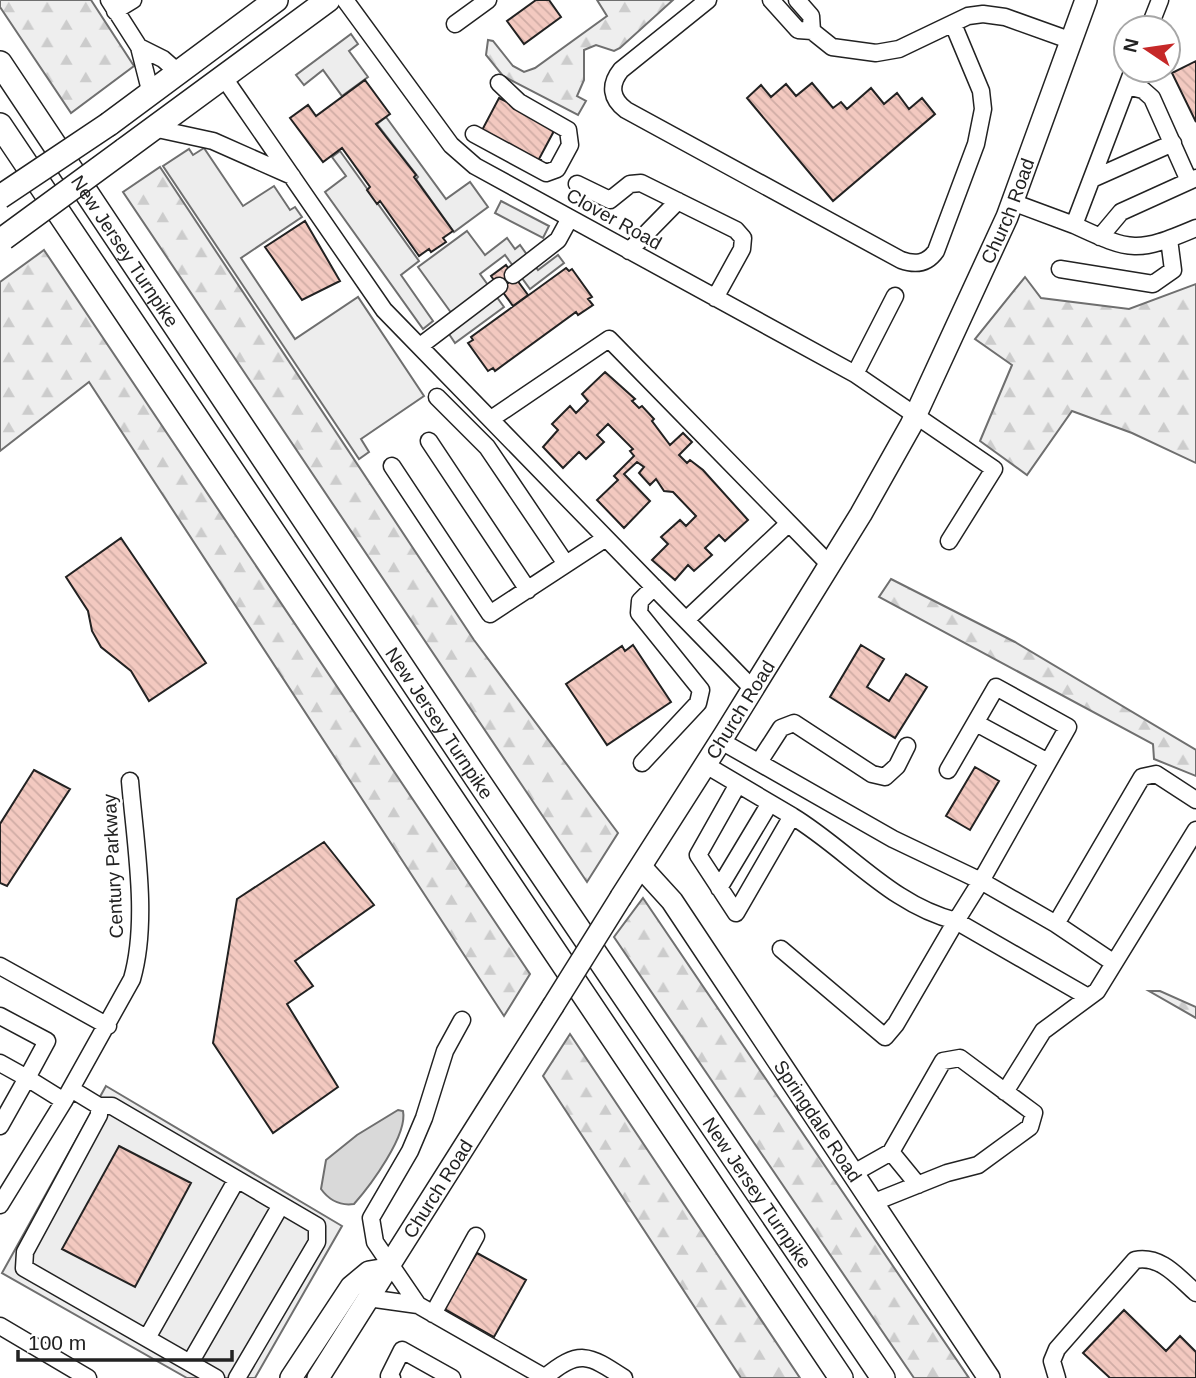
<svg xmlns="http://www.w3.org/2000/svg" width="1196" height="1378" font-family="Arial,sans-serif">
  <defs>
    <pattern id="forest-firs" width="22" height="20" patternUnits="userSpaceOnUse" patternTransform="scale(1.75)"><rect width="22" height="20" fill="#eee"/><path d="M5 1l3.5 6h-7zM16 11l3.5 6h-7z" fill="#ccc"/></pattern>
    <pattern id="building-back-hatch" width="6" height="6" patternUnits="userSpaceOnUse" patternTransform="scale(1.75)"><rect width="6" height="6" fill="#f3c9c0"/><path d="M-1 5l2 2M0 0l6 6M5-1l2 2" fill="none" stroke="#d0aca5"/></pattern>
  </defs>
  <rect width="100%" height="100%" fill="#fff"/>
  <path fill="url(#forest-firs)" stroke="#6f6f6f" stroke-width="2" d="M0,0h91l43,66 -63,47 -71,-106z
    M597,0h76l-53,48 -6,3 -18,-6 -12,5v30l-7,16 9,5 -8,14 -75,-39 -17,-21 2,-15 5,1 20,25 11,6 11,-4 72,-52z
    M160,167l314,473 144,193 -31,49 -464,-690z
    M44,250l486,724 -26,42 -415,-634 -89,69v-169z
    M1025,277l16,21 88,11 67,-25v179l-64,-30 -60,-22 -45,64 -47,-34 32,-76 -37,-26z
    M891,579l124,63 181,108v26l-42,-17 -1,-15 -274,-147z
    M643,898l326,480h-55l-300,-441z
    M1149,991h11l36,16v11z
    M570,1034l230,344h-59l-198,-302z"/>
  <path fill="#ededed" stroke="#6f6f6f" stroke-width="2" d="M351,34l7,10 -9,7 19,26 -26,19 -19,-26 -19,15 -8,-10z
    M386,117l60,82 24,-17 18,25 -34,25 -38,-53 2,-2 -41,-53z
    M204,148l39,58 31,-20 16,24 5,-3 7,10 -61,41 54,81 63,-42 66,99 -63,43 8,13 -10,7 -196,-293 26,-17 4,6z
    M340,151l79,110 -18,14 32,46 -10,8 -98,-137 21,-16 -14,-19z
    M501,201l48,25 -6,12 -48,-25z
    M467,231l18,24 22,-17 8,11 5,-4 18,25 20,-15 6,8 -34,26 -25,-34 -25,19 24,33 -49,36 -6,-9 11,-9 -42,-58z
    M106,1086l236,140 -87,152h-68l-185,-105z"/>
  <path fill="#d9d9d9" stroke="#6f6f6f" stroke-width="2" d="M398,1110l5,1c5,24 -33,75 -49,93 -14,2 -25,-4 -33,-15l5,-29 31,-25z"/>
  <path fill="url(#building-back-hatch)" stroke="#222" stroke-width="2" d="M536,0h13l12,17 -37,27 -17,-23z
    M1196,61v61l-24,-49z
    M365,80l25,34 -14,10 40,51 -2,2 39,54 -10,7 3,4 -15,10 -2,-3 -10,7 -39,-55 -3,3 -10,-14 3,-3 -28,-39 -19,14 -33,-44 18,-13 8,11z
    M812,83l21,25 8,-6 6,7 24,-21 13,16 13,-11 12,16 13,-11 13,16 -102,87 -86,-103 14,-13 10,12 15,-13 10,12z
    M499,98l60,30 -2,5 -3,-2 -15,28 2,1 -2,5 -59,-31z
    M305,221l35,60 -38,19 -37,-53z
    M506,265l22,30 -15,11 -22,-30z
    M566,268l3,3 3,-2 20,28 -4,2 5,6 -15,10 -2,-3 -81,59 -2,-3 -5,3 -20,-28 5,-3 -2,-3z
    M605,372l30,27 -3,2 7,7 3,-2 12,13 -2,2 18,24 13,-12 9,9 -13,13 8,8 3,-3 13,10 45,50 -23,21 -6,-6 -14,13 7,7 -18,16 -6,-6 -13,15 -23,-20 16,-16 -7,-7 19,-17 6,6 10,-10 -23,-24 -9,-1 -8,-12 -6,6 -11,-12 5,-6 -7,-5 -13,12 26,27 -26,27 -27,-28 21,-20 -4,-4 20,-20 -4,-5 3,-2 -25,-25 -11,11 7,7 -18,17 -7,-7 -16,16 -20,-21 15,-17 -6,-6 18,-18 6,7 12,-12 -6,-7z
    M121,538l85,125 -57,38 -18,-30 -30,-24 -9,-16 -4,-20 -22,-34z
    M633,645l38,57 -64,43 -41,-61 56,-38 3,5z
    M861,645l23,14 -17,28 22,14 17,-27 21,13 -32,51 -65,-41z
    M975,767l24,14 -29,49 -24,-14z
    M34,770l36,19 -63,97 -7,-3v-59z
    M324,842l50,63 -79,56 18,25 -26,18 51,83 -65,46 -60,-90 24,-144z
    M119,1146l72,37 -56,104 -73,-38z
    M477,1253l49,27 -32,57 -51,-29z
    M1124,1310l42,41 14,-15 16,16v26h-86l-27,-25z"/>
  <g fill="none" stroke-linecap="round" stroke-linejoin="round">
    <g stroke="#222" stroke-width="19">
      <path id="minor" d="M109,0l30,47
        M345,0l106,145 24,21 380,208 139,95 -45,72
        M708,0l-87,70c-12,15 -10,29 5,40l275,150c14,5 26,4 35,-9l40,-107 7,-35 -2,-18 -28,-67
        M771,0l27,30 14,1 20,16 44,6 23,-4 69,-33 15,-2 22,3 67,24
        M797,0l14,16 1,15
        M115,11l18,-11
        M455,24l33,-24
        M1149,28l11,-28
        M222,75l162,235 368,378
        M1127,86l16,4 9,8 37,83
        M151,94l-12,-47 24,12 16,14
        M153,128l60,13 79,35
        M474,134l72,39 11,-4 13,-24 -2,-15 -49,-28 -20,-19
        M1092,179l81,-36
        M577,184l33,16 20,-16 11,-1 95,47 7,8 -1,11 -27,49
        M1012,202l62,23 59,-155
        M1074,225c58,27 63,28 122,3
        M1100,237l21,-25 75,-34
        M629,251l49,-50
        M1060,269l93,15 20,-14 -4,-31
        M513,275l45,-35 12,-22
        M420,346l79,-60
        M855,374l40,-78
        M437,397l50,50 79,117
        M491,419l118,-80 220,225
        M429,441l99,149
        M392,466l98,148 116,-76
        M686,620l103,-97
        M976,723l72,39
        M721,741l172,98 88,42 87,-154 -72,-40 -48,83
        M759,762l22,-34 13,-5 78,51 13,3 12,-11 10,-20
        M642,763l56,-60 3,-13 -62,-77 1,-12 14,-14
        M706,765l86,51 -56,97 -38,-58 40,-71
        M792,816c55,33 99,89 164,105l25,-40 75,43 86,-147 14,-3 40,26
        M719,888l51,-85
        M1056,924l58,39
        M781,949l104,88 11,-13 60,-103 132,76
        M0,966l108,60
        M0,1016l47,25 -20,37 37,23
        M462,1020l-17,31 -21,67 -14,33 -39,67 4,24 43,63 126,72
        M0,1063l27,15 -27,48
        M71,1089l28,17h13l205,120v16l-80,136
        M1005,1092l38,-61 54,-40 99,-161
        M99,1106v9l-74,137 -1,16 192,110
        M891,1152l27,33
        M852,1174l39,-22 52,-91 17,-3 74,55 -4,14 -52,38 -31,8 -75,30
        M0,1205l64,-104 68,-122c17,-59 3,-137 -2,-198
        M368,1298l50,7
        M433,1314l43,-78
        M0,1326l88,52
        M147,1338l90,-159
        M190,1363l91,-158
        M392,1378l-3,-2 13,-26 50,28
        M544,1378c35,-29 44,-24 80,0
        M1057,1378l-5,-17 5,-12 78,-89c26,-5 43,17 61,33"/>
    </g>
    <g stroke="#222" stroke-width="24">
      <g id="major">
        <path id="s1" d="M641,867l31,34 317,477"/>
        <path id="s2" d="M621,897l104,-163 136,-220 50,-89 96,-208 79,-217"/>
        <path d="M291,1378l60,-91 18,-15 18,-3"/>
        <path id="s3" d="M318,1378l235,-372"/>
      </g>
    </g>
    <g stroke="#222" stroke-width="26">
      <g id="highway">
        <path id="s4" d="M0,63l477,716 406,599"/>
        <path d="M109,124l167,-124"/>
        <path d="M0,125l841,1253"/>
        <path d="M124,150l204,-150"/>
      </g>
    </g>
    <use href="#minor" stroke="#fff" stroke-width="16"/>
    <use href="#major" stroke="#fff" stroke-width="21"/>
    <use href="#highway" stroke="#fff" stroke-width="23"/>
    <g stroke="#222" stroke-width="24" stroke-linecap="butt">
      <path id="major-bridge" d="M553,1006l68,-109"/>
    </g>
    <g stroke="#222" stroke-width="26" stroke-linecap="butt">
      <path id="highway-bridge" d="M0,197l109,-73
        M4,238l120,-88"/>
    </g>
    <use href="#major-bridge" stroke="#fff" stroke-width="21"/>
    <use href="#highway-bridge" stroke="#fff" stroke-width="23"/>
  </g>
  <g text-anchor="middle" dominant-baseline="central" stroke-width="5" stroke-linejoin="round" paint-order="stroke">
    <g font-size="19" fill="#222" stroke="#fff">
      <text stroke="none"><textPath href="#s2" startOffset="789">Church Road</textPath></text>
      <text transform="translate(614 219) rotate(29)">Clover Road</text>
      <text stroke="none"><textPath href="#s4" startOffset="226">New Jersey Turnpike</textPath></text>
      <text stroke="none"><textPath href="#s2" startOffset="222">Church Road</textPath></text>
      <text stroke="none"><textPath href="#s4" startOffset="793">New Jersey Turnpike</textPath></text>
      <text transform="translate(113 866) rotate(-93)">Century Parkway</text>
      <text stroke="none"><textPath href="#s1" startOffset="310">Springdale Road</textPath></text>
      <text stroke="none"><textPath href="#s3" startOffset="224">Church Road</textPath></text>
      <text stroke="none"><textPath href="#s4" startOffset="1360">New Jersey Turnpike</textPath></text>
    </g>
  </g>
  <g transform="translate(1147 49) rotate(283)"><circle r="33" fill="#ffffff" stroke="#a7a7a7" stroke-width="2"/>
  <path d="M0-5L12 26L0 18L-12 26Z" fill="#c62828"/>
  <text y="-10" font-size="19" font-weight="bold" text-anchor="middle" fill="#222222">N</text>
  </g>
  <path d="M18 1350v10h214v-10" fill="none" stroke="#222222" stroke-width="3.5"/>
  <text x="28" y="1350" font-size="21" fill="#222222" stroke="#ffffff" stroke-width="5" paint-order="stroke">100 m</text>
</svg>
